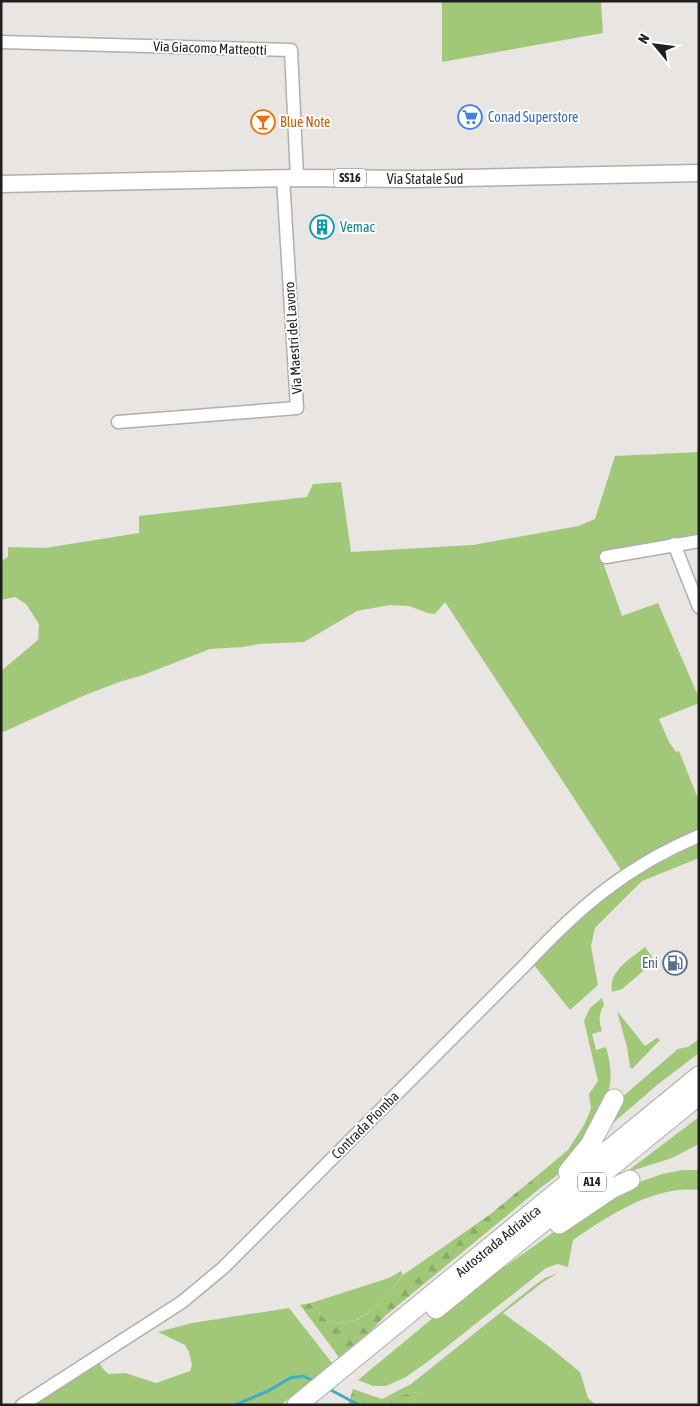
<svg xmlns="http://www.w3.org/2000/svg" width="700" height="1406" font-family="'Asap Condensed',sans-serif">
  <defs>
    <pattern id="forest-firs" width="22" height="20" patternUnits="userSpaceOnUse" patternTransform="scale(1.25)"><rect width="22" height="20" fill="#a1c879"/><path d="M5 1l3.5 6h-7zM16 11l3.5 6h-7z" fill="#8aab68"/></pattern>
  </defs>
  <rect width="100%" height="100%" fill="#e8e5e3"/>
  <path fill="#a1c879" d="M442,1h159l2,32 -161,29z
    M699,452v84l-99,18 22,62 36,-13 41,95v5l-40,16 10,23 7,10 3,-1 20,50v29l-50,24 -28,16 -176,-268 -10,12 -7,-1 -19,-7 -19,-1 -33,6 -53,31 -46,2 -15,3 -33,2 -67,26 -24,7 -36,14 -82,37v-62l37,-31 1,-16 -13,-20 -11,-7 -14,3v-39l7,-4v-10l37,1 94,-15v-17l168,-19 6,-13 28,-2 10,70 122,-7 105,-19 17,-7 20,-63z
    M699,843v15l-57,23 -47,47 -4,18 7,39 -28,25 -36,-45 39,-39 50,-44z
    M645,947l10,14 -33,28 -10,3c-4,-21 18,-33 33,-45z
    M602,998l2,7c-6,10 -5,16 -2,26l-10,3 4,16 10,-3c11,38 1,52 -17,84 -4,9 -8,20 -15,27 -9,12 -23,22 -35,31l-1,-14 30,-25 16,-25 7,-16 -2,-15 9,-13 -14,-60 6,-13z
    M617,1011l28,35 12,-8 3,2 -28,29 -2,-2 -3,-20z
    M699,1039v14l-42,32 -59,51 16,-32 64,-55 10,-2z
    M699,1117v27l-27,14 -47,15z
    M683,1170h16v20c-45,-5 -91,26 -126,50l-5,27 -10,-3 -12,4 -116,92 -24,17 -20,9h-13l-15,-6 133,-110 15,-4 52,-37 76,-45 28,-10z
    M401,1271l2,4 -15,20 -17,16 -17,10 -17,2 -9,-2 -5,-4 -12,-14 78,-25z
    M558,1273l-15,9 -40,31 44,32 33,27 8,26 8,7h-183l4,-13 -35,7 29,-15 124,-99 10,-7z
    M289,1308l43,55 -51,42h-249l66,-43 6,8 5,4 16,-1 31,10 34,-12 2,-6 -3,-13 -4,-7 -27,-13 34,-9z"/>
  <path fill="url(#forest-firs)" d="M538,1175l1,14 -154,127 -13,14 -33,27 -39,-52 11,-2 12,14 5,4 9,2 18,-2 16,-10 17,-16 15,-20 85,-59z
    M353,1389l29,10 35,-7 -4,13h-65z"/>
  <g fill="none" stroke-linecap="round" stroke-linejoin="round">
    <path stroke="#41acc6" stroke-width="3" d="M329,1389l30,16
      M235,1405l33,-14 22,-13 13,-2 11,5"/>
    <g stroke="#b1aeac" stroke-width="15">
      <path id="minor" d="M1,42l290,8 6,128
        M118,422l179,-14 -14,-230
        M674,544l25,63
        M606,557l93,-16
        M22,1405l160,-103 41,-34 303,-304c52,-56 101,-98 173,-128"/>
    </g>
    <g stroke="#b1aeac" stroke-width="19">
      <path id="major" d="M1,184l296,-6 117,1 285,-6"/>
    </g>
    <g stroke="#b1aeac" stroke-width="21">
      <path id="highway" d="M568,1172l22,-27 24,-46
        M559,1224l52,-35 19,-9
        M436,1309l263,-214
        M297,1405l402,-329"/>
    </g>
    <use href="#minor" stroke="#fff" stroke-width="12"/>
    <use href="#major" stroke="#fff" stroke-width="16"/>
    <use href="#highway" stroke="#fff" stroke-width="19"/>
  </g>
  <defs>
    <g id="supermarket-ring" transform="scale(1.25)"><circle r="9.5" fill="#fff" stroke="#3f7fe0" stroke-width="1.5"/><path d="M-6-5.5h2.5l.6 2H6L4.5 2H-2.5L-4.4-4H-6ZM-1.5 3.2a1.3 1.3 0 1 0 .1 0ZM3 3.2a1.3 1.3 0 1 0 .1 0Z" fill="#3f7fe0"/></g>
    <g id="bar-ring" transform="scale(1.25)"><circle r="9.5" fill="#fff" stroke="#e8710a" stroke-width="1.5"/><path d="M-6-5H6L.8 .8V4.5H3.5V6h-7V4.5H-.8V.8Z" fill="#e8710a"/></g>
    <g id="building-ring" transform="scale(1.25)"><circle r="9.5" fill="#fff" stroke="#0f9aa8" stroke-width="1.5"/><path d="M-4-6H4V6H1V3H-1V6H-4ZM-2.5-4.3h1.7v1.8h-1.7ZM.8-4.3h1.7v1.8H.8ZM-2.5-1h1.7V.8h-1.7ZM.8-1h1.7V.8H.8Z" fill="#0f9aa8"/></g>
    <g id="fuel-ring" transform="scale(1.25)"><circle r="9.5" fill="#fff" stroke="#5c6f8a" stroke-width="1.5"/><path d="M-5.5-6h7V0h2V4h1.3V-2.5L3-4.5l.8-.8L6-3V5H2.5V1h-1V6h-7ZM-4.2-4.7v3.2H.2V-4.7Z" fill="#5c6f8a"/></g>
  </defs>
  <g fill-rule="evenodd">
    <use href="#supermarket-ring" x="470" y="117"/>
    <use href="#bar-ring" x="263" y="122"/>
    <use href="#building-ring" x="322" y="227"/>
    <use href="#fuel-ring" x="675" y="963"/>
  </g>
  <g text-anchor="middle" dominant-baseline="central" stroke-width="4" stroke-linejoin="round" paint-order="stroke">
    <g fill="#fff" stroke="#636262" stroke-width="1">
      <rect x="334" y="168.5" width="32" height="19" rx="4"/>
      <rect x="578" y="1172.5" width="28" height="19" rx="4"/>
    </g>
    <g font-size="12" font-weight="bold" fill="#201f1e">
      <text x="350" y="178">SS16</text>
      <text x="592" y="1182">A14</text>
    </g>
    <g font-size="14" fill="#201f1e" stroke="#fff">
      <text transform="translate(210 48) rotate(2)">Via Giacomo Matteotti</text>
      <text x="425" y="179">Via Statale Sud</text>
      <text transform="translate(293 338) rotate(-94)">Via Maestri del Lavoro</text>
      <text transform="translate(365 1125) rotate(-45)">Contrada Piomba</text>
      <text transform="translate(498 1241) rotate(-39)">Autostrada Adriatica</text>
    </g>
    <g font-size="14" fill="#366cbe" stroke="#fff" text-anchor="start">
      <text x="488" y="117">Conad Superstore</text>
    </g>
    <g font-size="14" fill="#c56008" stroke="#fff" text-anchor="start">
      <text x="280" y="122">Blue Note</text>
    </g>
    <g font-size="14" fill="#0d838f" stroke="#fff" text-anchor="start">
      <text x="340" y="227">Vemac</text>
    </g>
    <g font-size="14" fill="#4e5e75" stroke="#fff" text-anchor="end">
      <text x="658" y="963">Eni</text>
    </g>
  </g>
  <rect width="700" height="1406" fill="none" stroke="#201f1e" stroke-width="5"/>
  <g transform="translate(655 45) rotate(299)" stroke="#ffffff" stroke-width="4" paint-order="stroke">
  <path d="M0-4L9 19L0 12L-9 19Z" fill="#201f1e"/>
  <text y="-8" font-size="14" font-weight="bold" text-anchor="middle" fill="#201f1e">N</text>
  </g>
</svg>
